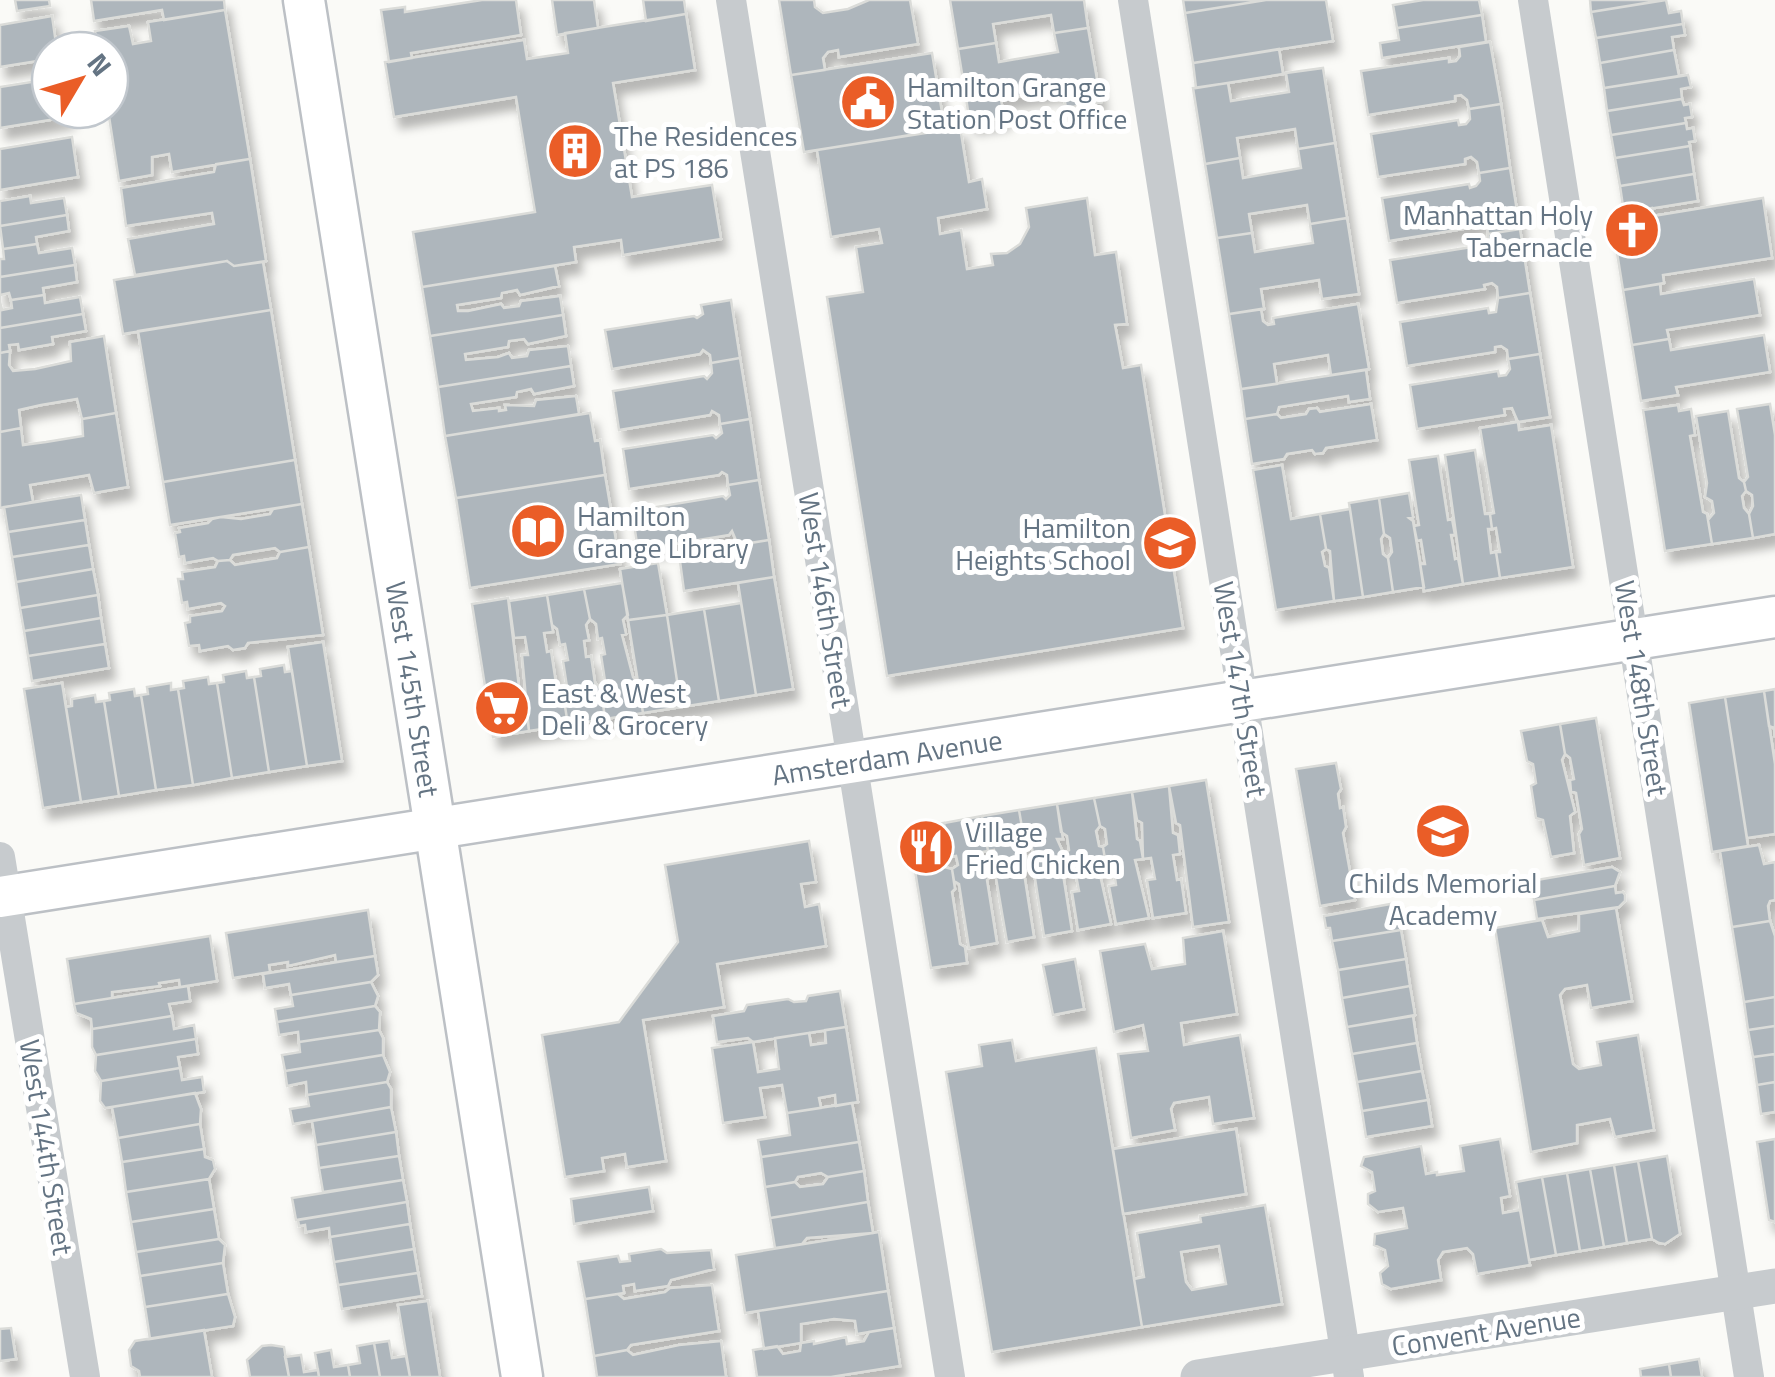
<svg xmlns="http://www.w3.org/2000/svg" width="1775" height="1377" font-family="'Titillium Web',sans-serif">
  <defs>
    <filter id="shadow"><feDropShadow dx="6" dy="11" stdDeviation="5" flood-color="#0004"/></filter>
  </defs>
  <rect width="100%" height="100%" fill="#fafaf7"/>
  <path fill="#aeb6bc" stroke="#dbdcd9" stroke-width="2.5" fill-rule="evenodd" filter="url(#shadow)" d="M15,0h34l1,6 -33,5z
    M91,0h133l1,10 -61,10 -2,-10 -68,11z
    M482,0h34l5,35 -110,18 1,5 -23,4 -8,-52 24,-3v5z
    M552,0h42l4,28 -41,7z
    M643,0h41l2,14 -40,7z
    M779,0h35l1,7 8,6 25,-4 21,-9h41l8,44 -79,13 -1,-7 -10,2 -5,6 2,12 -34,5z
    M950,0h134l4,28 -34,5 -3,-18 -58,9 3,19 -38,6z
    M1183,0h83l-81,13z
    M1266,0h60l7,41 -140,22 -8,-50z
    M1423,0h56l3,15 -85,13 -4,-23z
    M1590,0h74l-73,12z
    M1666,0l3,13 12,-2 2,13 -87,14 -5,-26z
    M225,10l25,149 -78,13 -3,-18 -17,3v18l-33,6 -11,-71 2,-60h-12l-3,-19 34,-5 4,18 18,-3 -3,-19z
    M686,14l9,56 -82,13 19,114 80,-12 9,54 -98,16 -2,-15 -47,7 2,15 -154,25 -9,-55 122,-20 -19,-115 -122,20 -9,-55 139,-22 3,19 41,-6 -3,-20z
    M1482,15l4,27 -104,16 -2,-15 19,-3 -2,-12z
    M52,16l5,34h-7v9l-50,8v-42z
    M1683,24l2,11 -13,2 2,13 -74,13 -4,-25z
    M1088,28l13,74 -35,6 -3,-18 -62,9 3,19 -34,5 -12,-74 38,-6 3,19 59,-10 -4,-19z
    M1490,42l11,62 -32,5 -2,-9 -6,-5 -6,1v5l-87,14 -7,-44 88,-13v4l7,-1 4,-5 -1,-9z
    M1279,49l4,25 -87,14 -3,-25z
    M1674,50l5,26 -75,12 -4,-25z
    M932,53l13,77 -141,22 -13,-77z
    M1323,68l12,75 -37,6 -3,-20 -58,9 3,20 -35,6 -12,-76 35,-5 3,18 58,-9 -3,-19z
    M1688,75l3,12 -10,2 1,10 -75,12 -3,-23z
    M50,79v31h17l1,7 -68,11v-41z
    M1682,99l2,6 6,-1 2,13 -7,1 1,5 -75,12 -4,-24z
    M1501,104l9,64 -31,5 -2,-11 -6,-5 -6,2v5l-87,13 -7,-43 87,-14 1,5 7,-1 4,-5 -1,-10z
    M1686,123l1,6 6,-1 2,13 -6,1 1,4 -75,12 -4,-23z
    M960,127l9,55 13,-3 5,30 -49,9 2,16 21,-4 6,39 26,-4 -2,-11 16,-1 13,-9 9,-17 -3,-19 61,-10 8,57 21,-3 11,72 -12,1 8,43 18,-3 42,263 -296,48 -60,-379 36,-5 -7,-45 26,-4 -3,-14 -48,8 -14,-87z
    M72,137l6,40 -78,13v-41z
    M1335,143l12,75 -37,6 -3,-19 -58,9 3,19 -35,5 -12,-74 35,-6 3,20 58,-10 -3,-19z
    M1690,146l4,28 -74,12 -5,-28z
    M250,159l16,102 -32,5 -7,-5 -92,14 -7,-36 86,-15 -2,-11 -86,13 -5,-38 93,-16 2,-8z
    M1510,168l10,61 -32,5 -1,-8 -5,-5 -7,1v5l-86,14 -7,-43 87,-14 1,4 6,-2 4,-5 -1,-8z
    M1694,174l4,27 -74,12 -4,-27z
    M30,196l1,7 33,-5 3,17 -67,11v-25z
    M1763,198l9,60 -109,17 1,8 -41,7 -12,-75 41,-7 1,8z
    M67,215l2,16 -33,6 1,7 -34,5 -3,-23z
    M1347,218l12,76 -37,5 -3,-19 -58,9 3,20 -35,5 -12,-76 35,-5 3,19 58,-9 -3,-19z
    M1520,229l10,64 -32,5 -1,-11 -5,-4 -8,2 1,4 -88,14 -7,-43 88,-14 1,4 8,-1 1,-15z
    M37,244l2,9 33,-5 3,17 -75,12v-18h4l-1,-10z
    M227,261l7,5 29,-4 8,48 -148,24 -9,-54z
    M75,265l2,17 -34,6 1,7 -33,5 -2,-7 -9,2v7v-25z
    M555,266l4,20 -39,9 -3,-5 -15,3 -1,5 -44,7 1,6h10l33,-7 3,4 15,-2 2,-5 39,-5 3,19 -133,21 -8,-49z
    M1754,279l6,36 -93,15 2,9 -37,6 -9,-55 37,-6 1,10z
    M1530,293l10,61 -32,5 -1,-9 -6,-4 -6,1v5l-88,14 -7,-44 88,-14 1,5 7,-1 2,-14z
    M44,295l1,8 35,-6 3,17 -83,14v-26l2,8 10,-2 -1,-8z
    M731,300l9,58 -29,5 -1,-8 -7,-5 -3,4 -88,15 -7,-39 89,-14 3,2 6,-4 -2,-9z
    M1358,304l11,65 -38,6 -3,-20 -54,9 3,20 -36,5 -12,-75 32,-5 2,12 5,4 6,-1 -1,-6z
    M271,310l24,150 -132,22 -25,-151z
    M83,314l3,17 -34,6 1,7 -34,6 -1,-6 -9,1 1,6 -10,2v-25z
    M563,315l3,21 -38,8 -4,-5 -15,2 -1,6 -43,7 1,6 32,-3 11,-4 3,5 15,-2 2,-6 39,-4 3,20 -133,21 -8,-51z
    M1764,335l6,37 -94,15 2,8 -37,6 -9,-56 37,-6 2,11z
    M104,336l12,77 -34,6 -5,-20 -36,6 -22,5 2,18 -21,4v-79l10,-2 -1,14 4,6 22,-2 36,-8 -1,-19z
    M1540,354l10,63 -32,5 -6,-14 -8,1 1,6 -88,14 -7,-44 88,-14 1,5 7,-1 4,-6 -2,-10z
    M740,358l10,61 -30,5 -1,-9 -7,-4 -2,4 -91,15 -6,-39 91,-15 3,3 5,-6 -1,-10z
    M571,366l3,20 -40,8 -3,-5 -14,3 -1,5 -45,7 2,7 26,-3v3l7,-1 -1,-5 29,1 2,-6 40,-4 3,18 -134,22 -7,-49z
    M1366,370l4,29 -21,3 -1,-6 -69,11 -2,7 -32,5 -4,-30z
    M1371,404l6,36 -51,8 -3,5 -8,1 -3,-4 -25,4 -3,5 -32,5 -7,-45 32,-5 4,4 25,-4 3,-5 8,-1 3,4z
    M1770,404l5,31v99l-22,4 -4,-24 4,-8 -1,-11 -6,-4 -2,-9 4,-5 -11,-68z
    M1678,405l1,6 12,-2 4,26 -5,1 13,76 4,2 5,30 -47,7 -22,-141z
    M1728,411l11,67 5,4 2,9 -4,5 2,12 5,6 4,24 -41,6 -4,-24 6,-7 -2,-12 -7,-4 2,-14 -11,-67z
    M116,413l12,74 -34,6 -5,-18 -59,10 3,17 -33,6v-76l21,-4 2,17 23,-3 37,-6 -1,-17z
    M590,413l5,28 5,-1 5,35 -149,23 -11,-62z
    M750,419l9,61 -31,5 -1,-10 -5,-3 -3,3 -90,14 -6,-40 90,-14 3,3 6,-5 -2,-9z
    M1518,422l1,8 32,-5 22,142 -73,11 -4,-26h4l-4,-24 -4,1 -2,-15 4,-1 -14,-85z
    M1475,450l10,64h5l2,15h-4l3,24 5,-1 4,26 -37,6 -18,-129z
    M1438,456l10,64 4,-1 3,16h-4l4,24 3,-1 5,26 -39,7 -4,-27h5l-4,-24 -4,1 -3,-15 5,-1 -10,-65z
    M295,460l7,44 -132,21 -7,-43z
    M1282,465l9,54 29,-5 6,35 -4,3 3,14 4,2 5,33 -58,9 -23,-140z
    M605,475l15,89 -150,24 -14,-90z
    M759,480l10,60 -31,5 -6,-14 -3,4 -91,15 -6,-39 91,-15 3,3 4,-4 -2,-10z
    M1409,493l4,24 -4,1 4,3 11,66 -31,5 -5,-34 4,-6 -2,-14 -6,-4 -5,-36z
    M81,495l4,25 -77,12 -4,-25z
    M1379,498l5,36 -3,5 2,15 5,4 5,34 -30,5 -14,-94z
    M302,504l7,43 -29,5 -5,-4 -42,7 -3,5 -12,1 -5,-3 -28,5 -1,-7 -5,1 -4,-24 5,-1 -1,-4 29,-5 4,-4 9,-2 20,2 29,-5 3,-5z
    M1350,509l13,88 -29,4 -4,-50 -4,-2 -6,-35z
    M85,520l4,25 -77,12 -4,-25z
    M769,540l5,37 -90,14 -5,-37 35,-5 4,4 15,-2 5,-6z
    M89,545l4,24 -77,13 -4,-25z
    M309,547l14,88 -75,8 -3,5 -12,2 -5,-4 -28,5 -1,-6 -10,1 -4,-23 5,-1v-6l32,-5 3,-5 -4,-3 -33,6 -1,-7 -5,1 -4,-24h5l-1,-7 33,-5 3,-6 12,-1 5,5 42,-7 3,-6z
    M658,563l9,52 -39,5 -8,-51z
    M93,569l5,26 -78,13 -4,-26z
    M774,577l19,112 -37,6 -18,-112z
    M622,583l6,32 -5,5 3,14 -4,1 11,42 5,5 5,31 -38,6 -4,-31 4,-7 -4,-26 4,-1 -3,-16 -4,1 -2,-15 -6,-5 -6,-30z
    M584,589l6,30 -4,6 3,15 -5,1 2,16 5,-1 4,27 6,5 4,31 -37,6 -5,-31 4,-7 -4,-26 5,-1 -3,-16 -5,1 -3,-16 -5,-4 -5,-30z
    M98,595l3,23 -77,13 -4,-23z
    M547,595l6,37 -9,1 3,19 4,-1 6,38 6,5 5,31 -39,6 -7,-76h6l-3,-18 -11,1 -5,-37z
    M508,598l12,97 5,5 4,31 -36,6 -21,-133z
    M741,603l15,92 -37,6 -15,-92z
    M704,609l15,92 -38,6 -14,-92z
    M667,615l14,92 -38,6 -15,-93z
    M101,618l4,26 -77,12 -4,-25z
    M323,642l19,119 -35,5 -19,-119z
    M105,644l4,24 -77,13 -4,-25z
    M284,665l1,7 7,-1 15,95 -38,6 -15,-95 7,-1 -1,-7z
    M246,671l1,7 7,-1 15,95 -37,6 -15,-95 7,-1 -1,-7z
    M208,677l1,7 8,-1 15,95 -39,7 -15,-96 6,-1 -1,-7z
    M62,683l19,119 -38,6 -19,-119z
    M171,683v7l7,-1 15,96 -37,5 -15,-95 7,-1 -1,-7z
    M134,689l1,7 6,-1 15,95 -37,6 -15,-95 6,-1 -1,-7z
    M1775,689v48l-1,-9 -5,-2 -5,-35z
    M1764,691l11,73v70l-28,4 -22,-141z
    M95,695l1,7 8,-1 15,95 -38,6 -15,-95 6,-1v-7z
    M1725,697l23,149 -36,6 -23,-149z
    M1596,718l24,140 -36,7 -5,-31 3,-5 -6,-36 -5,-2 -1,-11 4,-1 -4,-21 -5,-4 -5,-30z
    M1560,724l5,30 -3,6 13,52 -5,4 4,37 -23,4 -8,-37 -7,-2 -5,-32 5,-3 -3,-19 -6,-3 -6,-30z
    M1336,763l5,26 -3,5 2,14 3,-1 3,20 -3,6 12,67 -35,6 -24,-137z
    M1206,780l23,142 -36,5 -13,-102 -4,-2 -7,-37z
    M1169,786l4,47 5,2 2,19 -7,1 4,25 4,-1 5,34 -33,5 -6,-38 8,-1 -4,-21 -8,1 -1,-36 -5,-3 -5,-28z
    M1132,792l5,47 3,2 3,18 -8,1 14,58 -33,6 -7,-38 7,-1 -3,-21 -7,1 -3,-18 4,-3 -2,-15 -5,-3 -6,-28z
    M1094,798l6,28 -4,5 3,15 4,1 3,18 -8,1 13,58 -33,6 -6,-38 7,-1 -4,-21 -7,2 -3,-18 4,-4 -2,-14 -6,-4 -4,-28z
    M1057,804l6,35h-6l9,20 -4,9 10,63 -28,5 -10,-64 -5,-4 -2,-11 6,-4 -2,-9 -6,1 -6,-35z
    M1019,810l6,35 -6,1 2,9 6,2 2,11 -5,5 10,64 -27,5 -11,-64 -5,-3 -1,-12 6,-4 -2,-9 -6,1 -6,-35z
    M982,816l6,35 -6,1 2,9 6,2 1,12 -4,5 10,63 -28,5 -10,-64 -5,-3 -2,-12 6,-4 -2,-9 -6,1 -6,-34z
    M944,823l6,34 -8,1 2,9 8,2 3,20 -3,3 8,52 5,3 2,16 -36,5 -23,-140z
    M809,841l7,41 -15,2 4,23 14,-3 7,42 -109,18 7,43 -81,13 23,141 -39,6 -2,-13 -23,4 2,13 -39,6 -23,-142 77,-13 59,-80 -13,-77z
    M1759,845l5,19 11,-2v38l-5,1 -2,5 2,15 -38,6 -12,-76z
    M1612,867l8,5 -5,14 -81,14 -3,-19z
    M1615,886l1,7 7,-1 2,3v6l-6,6 -82,12 -3,-19z
    M1396,903l5,27 -69,11 -2,-13h-4l-2,-12z
    M1616,908l16,93 -41,7 -4,-23 -22,4 -5,6 13,69 6,5 22,-4 -4,-23 41,-7 16,95 -39,7 -5,-18 -33,6v18l-46,9 -36,-224 47,-8 6,17 31,-6v-17z
    M368,910l7,46 -39,6 -1,-7 -47,11v-4l-19,3 1,7 -37,6 -7,-45z
    M1770,921l5,15v61l-31,5 -12,-75z
    M1401,930l5,29 -68,11 -6,-29z
    M1223,931l14,83 -56,9 3,22 56,-10 14,83 -41,6 -4,-27 -35,6 -3,6 4,21 -44,8 -13,-84 30,-3 -5,-26 -29,7 -14,-81 45,-7 7,25 33,-5 -2,-26z
    M210,936l7,45 -37,6 -1,-7 -20,3 1,3 -48,6v6l-38,6 -7,-45z
    M375,956l3,19 -7,7 -80,13 -2,-11 -24,4 -2,-14z
    M1075,959l9,50 -31,6 -10,-50z
    M1406,959l4,27 -68,12 -4,-28z
    M371,982l7,14 -3,10 -98,16 -2,-13 18,-3 -2,-11z
    M188,986l2,15 -21,3 3,12 -80,13 -1,-10 -15,-6 -2,-9z
    M1410,986l5,29 -68,12 -5,-29z
    M840,991l6,36 -93,15 -5,-4 -31,4 -4,-26 31,-5 3,-6 41,-6 6,3 12,-1 2,-5z
    M1775,997v29l-27,4 -4,-28z
    M375,1006l5,6 -1,18 -80,12 -1,-10 -19,3 -2,-13z
    M172,1016l2,13 20,-4 2,14 -100,16 -4,-8v-18z
    M1413,1016l4,27 -65,11 -5,-27z
    M1775,1026v28l-22,3 -5,-27z
    M846,1027l12,75 -22,4 -1,-11 -16,3 2,10 -34,5 -5,-28 -22,3 5,29 -42,6 -11,-75 41,-6 5,30 21,-3 -4,-31 34,-5 2,12 15,-2 -1,-13z
    M379,1030l4,8v17l-98,16 -3,-16 18,-3 -1,-10z
    M196,1039l2,15 -20,3 2,11 -79,13 -6,-10 1,-16z
    M1012,1040l4,21 80,-13 46,279 -150,25 -46,-280 36,-6 -3,-21z
    M1417,1043l5,28 -65,11 -5,-28z
    M1775,1054v28l-18,3 -4,-28z
    M383,1055l7,17 -3,10 -80,13 -1,-13 -19,4 -2,-15z
    M180,1068l2,12 20,-3 2,15 -99,16 -5,-7 1,-20z
    M1422,1071l6,29 -66,11 -5,-29z
    M387,1082l4,7v18l-98,17 -3,-15 19,-3 -2,-11z
    M1775,1082v30l-14,2 -4,-29z
    M195,1093l6,16 -1,15 -82,14 -6,-31z
    M1428,1100l4,26 -66,11 -4,-26z
    M852,1103l7,39 -98,15 -3,-17 32,-5 -3,-22z
    M391,1107l5,25 -80,13 -4,-24z
    M200,1124l4,25 -82,13 -4,-24z
    M1236,1129l10,65 -123,20 -10,-65z
    M396,1132l3,24 -80,12 -3,-23z
    M1500,1139l10,57 -9,2 2,15 17,-3 10,55 -53,9 -4,-20 -6,-6 -24,4 -5,8 3,20 -50,9 -9,-5 -2,-11 8,-7 -3,-16 -11,-5 1,-11 32,-6 -4,-20 -25,4 -10,-8v-10l7,-3 -3,-19 -11,-6 3,-9 57,-11 5,28 11,-2v3l27,-4 -4,-25z
    M1775,1139v83l-6,-2 -12,-78z
    M859,1142l5,29 -36,6 -7,-4 -23,4 -3,5 -30,5 -4,-30z
    M204,1149l1,8 8,3 2,9 -6,10 -83,13 -4,-30z
    M399,1156l4,24 -80,12 -4,-24z
    M1667,1156l13,78 -15,10 -6,-1 -7,-4 -14,-78z
    M1638,1161l14,78 -25,4 -13,-78z
    M1614,1165l13,78 -23,4 -14,-78z
    M1590,1169l14,78 -24,4 -13,-78z
    M864,1171l4,31 -98,16 -5,-31 30,-5 5,5 23,-3 5,-7z
    M1567,1173l13,78 -24,4 -14,-78z
    M1542,1177l14,78 -27,5 -13,-78z
    M209,1179l5,30 -83,13 -5,-30z
    M403,1180l4,22 -111,18 -4,-22z
    M649,1187l4,24 -79,13 -3,-25z
    M407,1202l3,22 -80,13 -1,-9 -23,4 -1,-7 -6,1 -1,-6z
    M868,1202l5,31 -66,5 -5,6 -27,4 -5,-30z
    M1265,1205l17,99 -140,23 -8,-48 10,-2 -7,-44 64,-11 -1,-6zM1219,1246l7,38 -34,6 -6,-8 -5,-30z
    M214,1209l5,30 -83,13 -5,-30z
    M410,1224l4,25 -80,13 -4,-25z
    M879,1232l9,59 -143,22 -9,-58z
    M219,1239l6,6 -2,18 -83,13 -4,-24z
    M414,1249l4,24 -80,12 -4,-23z
    M661,1249l6,4 44,-3 3,19 -43,11 -3,6 -33,5 -1,-7 -11,2 1,7 -39,6 -7,-37 40,-6 2,6 10,-1 -1,-7z
    M223,1263l5,31 -83,13 -5,-31z
    M418,1273l4,23 -80,13 -4,-24z
    M712,1285l7,46 -88,14 -4,5 -33,6 -9,-57 33,-5 6,5 41,-7 5,-4z
    M888,1291l6,37 -37,6 -2,-13 -21,-2 -33,5v19l-37,6 -6,-38z
    M228,1294l7,23 -2,9 -83,13 -5,-32z
    M428,1301l12,76h-30l-12,-72z
    M11,1328l5,31 -16,2v-32z
    M894,1328l6,38 -69,11h-74l-4,-27 24,-4 6,8 17,-3 1,-8 13,-2v3l32,-7 1,7 17,-3 5,-9z
    M204,1330l8,47h-72l-1,-6 -8,-5 -2,-16 6,-9z
    M389,1341l3,17 14,-2 4,21h-30l-6,-34z
    M721,1341l5,36h-129l-3,-21 33,-6 6,5 46,-10z
    M374,1343l6,34h-30l-2,-12 12,-2 -3,-17z
    M271,1345l13,2 5,30h-39l-3,-17 15,-14z
    M331,1350l3,17 14,-2 2,12h-31l-4,-24z
    M301,1355l3,17 14,-2 1,7h-30l-4,-20z
    M1699,1359l3,18h-31l-2,-13z
    M1669,1364l2,13h-30l-1,-8z"/>
  <g fill="none" stroke-linecap="round" stroke-linejoin="round">
    <g stroke="#bcc0c5" stroke-width="45">
      <path id="secondary" d="M304,0l218,1377
        M0,897l1775,-280"/>
    </g>
    <path stroke="#c7cbce" stroke-width="30" d="M731,0l219,1377
      M1133,0l216,1377
      M1533,0l216,1377
      M0,857l85,520"/>
    <path stroke="#c7cbce" stroke-width="35" d="M1198,1377l577,-91"/>
    <use href="#secondary" stroke="#fff" stroke-width="40"/>
  </g>
  <defs>
    <g id="civic-disc" transform="scale(2.875)"><circle r="9.5" fill="#ea5d27" stroke="#fff"/><path d="M-.6-6.5H3V-4.5H.6V-3L4-1V1h2V6H-6V1h2V-1L-.6-3ZM-1.2 2.5V6h2.4V2.5Z" fill="#fff"/></g>
    <g id="building-disc" transform="scale(2.875)"><circle r="9.5" fill="#ea5d27" stroke="#fff"/><path d="M-4-6H4V6H1V3H-1V6H-4ZM-2.5-4.3h1.7v1.8h-1.7ZM.8-4.3h1.7v1.8H.8ZM-2.5-1h1.7V.8h-1.7ZM.8-1h1.7V.8H.8Z" fill="#fff"/></g>
    <g id="church-disc" transform="scale(2.875)"><circle r="9.5" fill="#ea5d27" stroke="#fff"/><path d="M-1.2-6h2.4v3.5h3.3v2.4h-3.3V6h-2.4V-.1h-3.3v-2.4h3.3Z" fill="#fff"/></g>
    <g id="library-disc" transform="scale(2.875)"><circle r="9.5" fill="#ea5d27" stroke="#fff"/><path d="M-6-4Q-3-5.5-.7-3.5V5Q-3 3-6 4ZM6-4Q3-5.5 .7-3.5V5Q3 3 6 4Z" fill="#fff"/></g>
    <g id="school-disc" transform="scale(2.875)"><circle r="9.5" fill="#ea5d27" stroke="#fff"/><path d="M0-5L7-2L0 1L-7-2ZM-4 1L0 2.5L4 1V4Q0 6-4 4Z" fill="#fff"/></g>
    <g id="supermarket-disc" transform="scale(2.875)"><circle r="9.5" fill="#ea5d27" stroke="#fff"/><path d="M-6-5.5h2.5l.6 2H6L4.5 2H-2.5L-4.4-4H-6ZM-1.5 3.2a1.3 1.3 0 1 0 .1 0ZM3 3.2a1.3 1.3 0 1 0 .1 0Z" fill="#fff"/></g>
    <g id="restaurant-disc" transform="scale(2.875)"><circle r="9.5" fill="#ea5d27" stroke="#fff"/><path d="M-5-6h1v4h1v-4h1v4h1v-4h1v5L-1.5 .5V6h-2V.5L-5-1ZM5-6V6H3V1.5H1.5Q1.5-4 5-6Z" fill="#fff"/></g>
  </defs>
  <g fill-rule="evenodd">
    <use href="#civic-disc" x="868" y="102"/>
    <use href="#building-disc" x="575" y="151"/>
    <use href="#church-disc" x="1632" y="230"/>
    <use href="#library-disc" x="538" y="531"/>
    <use href="#school-disc" x="1170" y="543"/>
    <use href="#supermarket-disc" x="502" y="708"/>
    <use href="#school-disc" x="1443" y="831"/>
    <use href="#restaurant-disc" x="926" y="847"/>
  </g>
  <g text-anchor="middle" dominant-baseline="central" stroke-width="10" stroke-linejoin="round" paint-order="stroke">
    <g font-size="28" fill="#647483" stroke="#fff" text-anchor="start">
      <text x="907" y="86">Hamilton Grange<tspan x="907" dy="32">Station Post Office</tspan></text>
      <text x="614" y="135">The Residences<tspan x="614" dy="32">at PS 186</tspan></text>
      <text x="1593" y="214" text-anchor="end">Manhattan Holy<tspan x="1593" dy="32">Tabernacle</tspan></text>
      <text x="577" y="515">Hamilton<tspan x="577" dy="32">Grange Library</tspan></text>
      <text x="1131" y="527" text-anchor="end">Hamilton<tspan x="1131" dy="32">Heights School</tspan></text>
      <text x="541" y="692">East &amp; West<tspan x="541" dy="32">Deli &amp; Grocery</tspan></text>
      <text x="965" y="831">Village<tspan x="965" dy="32">Fried Chicken</tspan></text>
      <text x="1443" y="882" text-anchor="middle">Childs Memorial<tspan x="1443" dy="32">Academy</tspan></text>
    </g>
    <g font-size="28" fill="#647483" stroke="#fff">
      <text transform="translate(826 600) rotate(81)">West 146th Street</text>
      <text transform="translate(1642 688) rotate(81)">West 148th Street</text>
      <text transform="translate(413 689) rotate(81)">West 145th Street</text>
      <text transform="translate(1241 689) rotate(81)">West 147th Street</text>
      <text transform="translate(887 757) rotate(-9)">Amsterdam Avenue</text>
      <text transform="translate(47 1147) rotate(81)">West 144th Street</text>
      <text transform="translate(1486 1331) rotate(-9)">Convent Avenue</text>
    </g>
  </g>
  <g transform="translate(80 80) rotate(52)"><circle r="48" fill="#ffffff" stroke="#c1c7cd" stroke-width="2.5"/>
  <path d="M0-8L18 38L0 25L-18 38Z" fill="#ea5d27"/>
  <text y="-15" font-size="28" font-weight="bold" text-anchor="middle" fill="#647483">N</text>
  </g>
</svg>
